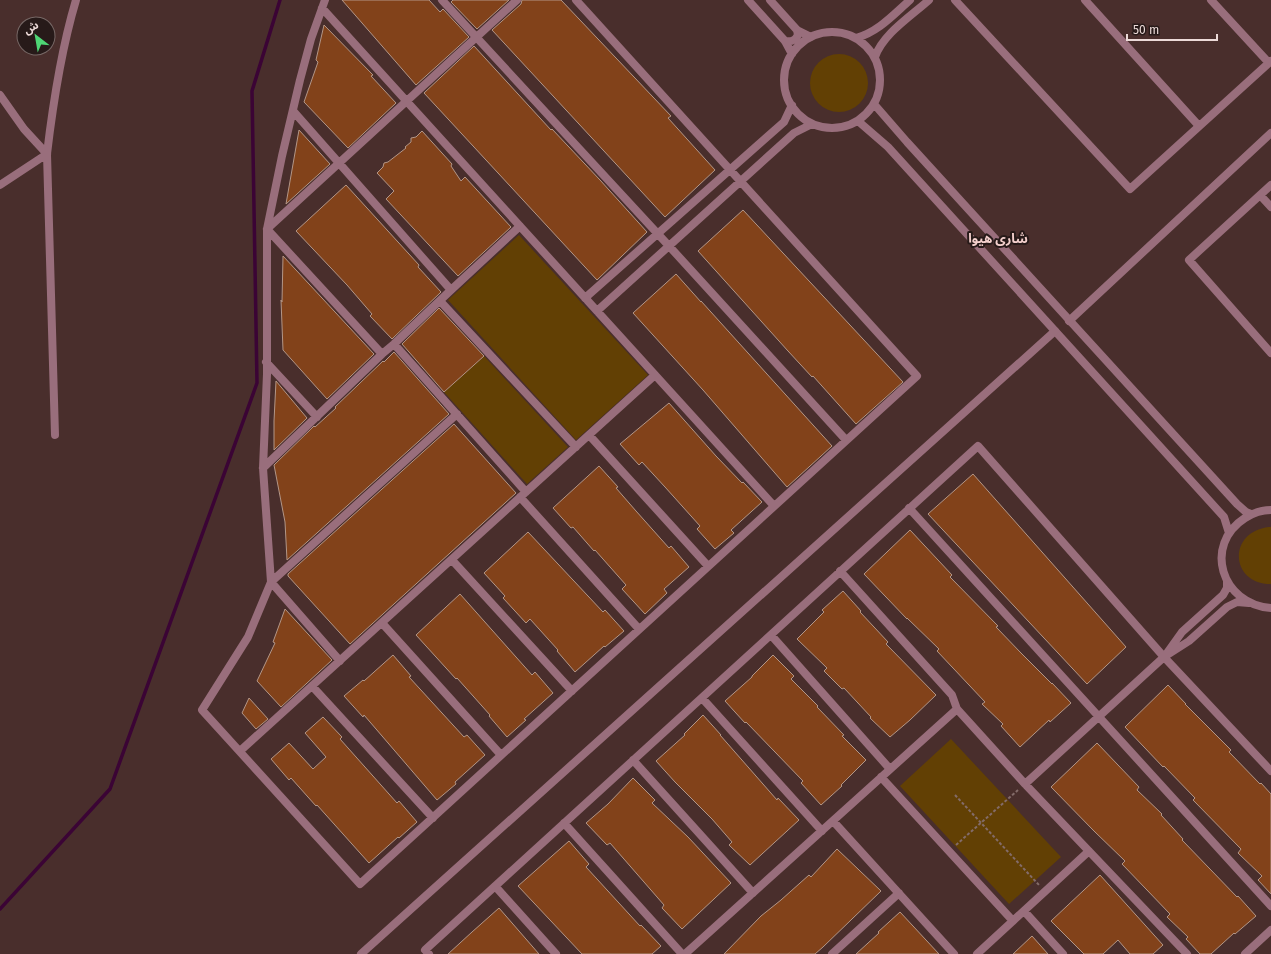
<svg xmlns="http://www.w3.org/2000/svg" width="1271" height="954" font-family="'Fira Sans','Noto Sans Arabic',sans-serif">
  <rect width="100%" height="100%" fill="#492e2c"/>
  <path fill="#624004" d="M810 83a29 29 0 1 1 58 0a29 29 0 1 1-58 0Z
    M519,235l129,140 -72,65 -128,-140z
    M484,356l84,91 -41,37 -83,-92z
    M1269,527h2v57c-41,0 -44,-52 -2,-57z
    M951,739l110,118 -52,47 -109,-118z"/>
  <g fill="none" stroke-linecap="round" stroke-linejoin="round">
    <path stroke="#3b0435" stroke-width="3.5" d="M0,909l110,-120 147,-406 -5,-292 28,-91"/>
  </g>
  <path fill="#82421a" stroke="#b39687" d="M342,0h87l11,12 3,-3 26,28 -53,48z
    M453,0h56l-32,29 -26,-27z
    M522,0h39l110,116 -3,2 47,52 -50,47 -173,-187 29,-26z
    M324,25l49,50 -2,1 25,27 -48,45 -44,-46 14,-40 -2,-2z
    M474,46l77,84 1,-1 48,51 47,52 -50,48 -173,-187z
    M299,130l31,34 -44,40z
    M422,131l30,33 -1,2 10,15 4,-4 46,50 -53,49 -72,-77 8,-8 -17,-18 6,-6 1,-4 4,-1 18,-14 -1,-1 6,-5v-4l5,-1z
    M346,185l73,80 -1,2 23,25 -49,47 -22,-23 2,-2 -25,-29 -51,-54z
    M743,210l160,172 -47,42 -43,-48 -1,1 -24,-26 -90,-100z
    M283,256l91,98 -47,45 -44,-49 -2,-50 1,2z
    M676,274l25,28v-1l131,145 -45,41 -84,-97 -70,-77z
    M439,308l45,48 -40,36 -42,-48z
    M394,352l55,62 -162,146 -2,-38 -11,-57 40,-39 1,1 21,-19 -1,-1 48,-46 1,1z
    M276,381l31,37 -33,32v-29z
    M669,403l47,53 26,27 1,-1 19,20 -31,28 3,3 -19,16 -18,-20 3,-3 -35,-39 -23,-25 -3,3 -19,-21z
    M454,424l62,69 -166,151 -62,-68v-2z
    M599,466l19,21 -2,1 20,23 33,37 2,-2 18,21 -25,22 3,4 -22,21 -23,-25 4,-4 -31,-35 -1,1 -21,-24 -2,1 -18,-20z
    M973,474l153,173 -39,37 -159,-170z
    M910,530l42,45 -2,2 48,49 -2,1 25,26 31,31v-1l19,20 -21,19 -1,-2 -29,27 -19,-21 2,-2 -21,-20 3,-2 -48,-51 2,-2 -32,-31v1l-43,-45z
    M528,532l75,80 2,-2 19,21 -19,16 -1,-1 -29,26 -18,-21 1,-1 -28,-31 -4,4 -23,-25 2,-2 -21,-23z
    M843,591l18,20 -1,1 28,30 -2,2 50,51 -26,25 -20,17 -20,-19 1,-1 -27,-29 -2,1 -18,-18 3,-3 -30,-29 27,-27 -2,-2z
    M460,594l72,81 3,-3 18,21 -29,26 2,1 -19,17 -18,-21 1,-1 -33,-37 -1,1 -40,-44z
    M285,609l47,51 -51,47 -24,-26 18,-38 -2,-1z
    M393,655l18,21 -2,1 55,60 3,-2 18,20 -30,27 1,2 -19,16 -73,-85 -1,2 -19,-21 19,-16 1,1z
    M773,655l21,21 -3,3 27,27 -1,1 27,28 -2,1 24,24 -25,25 1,1 -21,19 -20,-22 2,-2 -57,-59 -1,1 -20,-22 27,-24v-1z
    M1168,685l18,19h-1l46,46 -2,2 31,32 1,-1 10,11v100l-13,-14 4,-4 -24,-23 3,-4 -48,-49 2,-2 -31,-32 -1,1 -38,-40z
    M249,698l19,21 -12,10 -14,-16z
    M703,715l18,20h-1l57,65 1,-2 21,22 -49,45 -21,-20 3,-3 -20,-23 -37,-37 -19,-21 29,-26 -1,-1z
    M323,717l19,20 -2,2 57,64 2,-2 18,21 -18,16 -1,-1 -29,26 -52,-58 -1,1 -25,-28 -2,2 -18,-21 18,-16 24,26 13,-12 -21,-24z
    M1097,743l42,44 -2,3 25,24 -1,1 22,24 -1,1 55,57 1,-1 18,20 -21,18 -1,-1 -23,21h-11l-14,-15 2,-2 -21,-20 3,-3 -48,-50 3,-3 -31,-30 -43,-44z
    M633,778l22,22 -3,3 36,34 43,46 -49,46 -20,-21 2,-3 -54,-62 -3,2 -21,-22 22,-19z
    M569,841l20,23 -3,3 54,59 1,-1 20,21 -9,8h-70l-64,-68z
    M837,849l44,42 -58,56 -8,7h-91l37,-38 20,-16 28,-25 2,2z
    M1100,875l63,70 -10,9h-23l-12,-14 -15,14h-19l-33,-33z
    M499,908l40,46h-91l24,-22z
    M900,912l39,42h-83l23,-21 -1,-1z
    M1032,936l16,18h-35z"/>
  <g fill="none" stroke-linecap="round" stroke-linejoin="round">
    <path stroke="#836b69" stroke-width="2" stroke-dasharray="3 2" stroke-linecap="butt" d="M955,795l84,90
      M956,845l62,-55"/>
    <path stroke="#996e7c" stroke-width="8" d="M325,0l-14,39 -11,41 -18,76 -15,73v145l-4,94 8,114 -23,55 -46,73 158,174 557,-508 -341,-376
      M442,0l227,246 177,194
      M748,0l37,41 7,13
      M770,0l27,30 14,7
      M955,0l175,189 141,-128
      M1085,0l114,126
      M1211,0l58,63
      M322,8l452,498
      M784 80a48 48 0 1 1 96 0a48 48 0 1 1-96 0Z
      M856,38c22,-6 37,-23 54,-38
      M785,41c6,1 10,0 13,-6l-1,-5
      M875,57c8,-23 35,-40 54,-57
      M0,95l24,34 23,25 -47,31
      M874,104l33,38 330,362 9,8 5,2
      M294,112l157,178
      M858,121l30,26 336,370 5,16
      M1271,185l-82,75 82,93
      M1260,195l11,12
      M585,298l199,-176 8,-17
      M440,301l136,146
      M597,311l197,-178 18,-9
      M394,344l132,148
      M382,354l-115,-125 250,-229
      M266,362l51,55
      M55,435l-8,-281c6,-51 14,-104 29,-154
      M589,435l119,131
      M263,468l119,-114 12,-10 57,-54 69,-64
      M520,497l119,132
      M909,508l362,398
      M1271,510c-9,0 -18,3 -26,8 -42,27 -24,86 26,90
      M452,560l120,131
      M840,571l112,124 5,14 68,75 162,170
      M382,623l119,132
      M771,635l119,134
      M1167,653l15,-21 41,-37 4,-7v-7
      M340,661l-69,-79 186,-168
      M312,686l121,132
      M702,698l120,133
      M240,751l415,-376
      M633,760l120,133
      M881,777l132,144
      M1025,784l139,-127 25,-16 38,-34 10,-5 12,1
      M833,821l121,133
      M564,823l118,131
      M495,886l61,68
      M1024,911l39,43
      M429,954l-4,-4 553,-504 186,211 107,114
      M685,954l272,-245
      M832,954l67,-61
      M977,954l112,-103
      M1245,954l26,-24"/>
    <path stroke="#996e7c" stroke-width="8" d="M1069,321l202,-188
      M361,954l694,-623"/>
  </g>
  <g text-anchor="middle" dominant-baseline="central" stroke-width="4" stroke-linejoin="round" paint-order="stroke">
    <g font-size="13" font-weight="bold" fill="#f3cfcc" stroke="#271a19">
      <text x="998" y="238">شاری هیوا</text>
    </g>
  </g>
  <g transform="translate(36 36) rotate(329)"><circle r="19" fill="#271a19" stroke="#766765"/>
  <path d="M0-3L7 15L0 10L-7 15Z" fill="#4ed675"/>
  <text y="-6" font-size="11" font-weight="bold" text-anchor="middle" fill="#ecdad8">ش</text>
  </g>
  <path d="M1127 34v6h90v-6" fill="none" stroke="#ecdad8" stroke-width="2"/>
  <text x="1133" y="34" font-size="12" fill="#ecdad8" stroke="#271a19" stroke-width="3" paint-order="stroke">50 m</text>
</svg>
